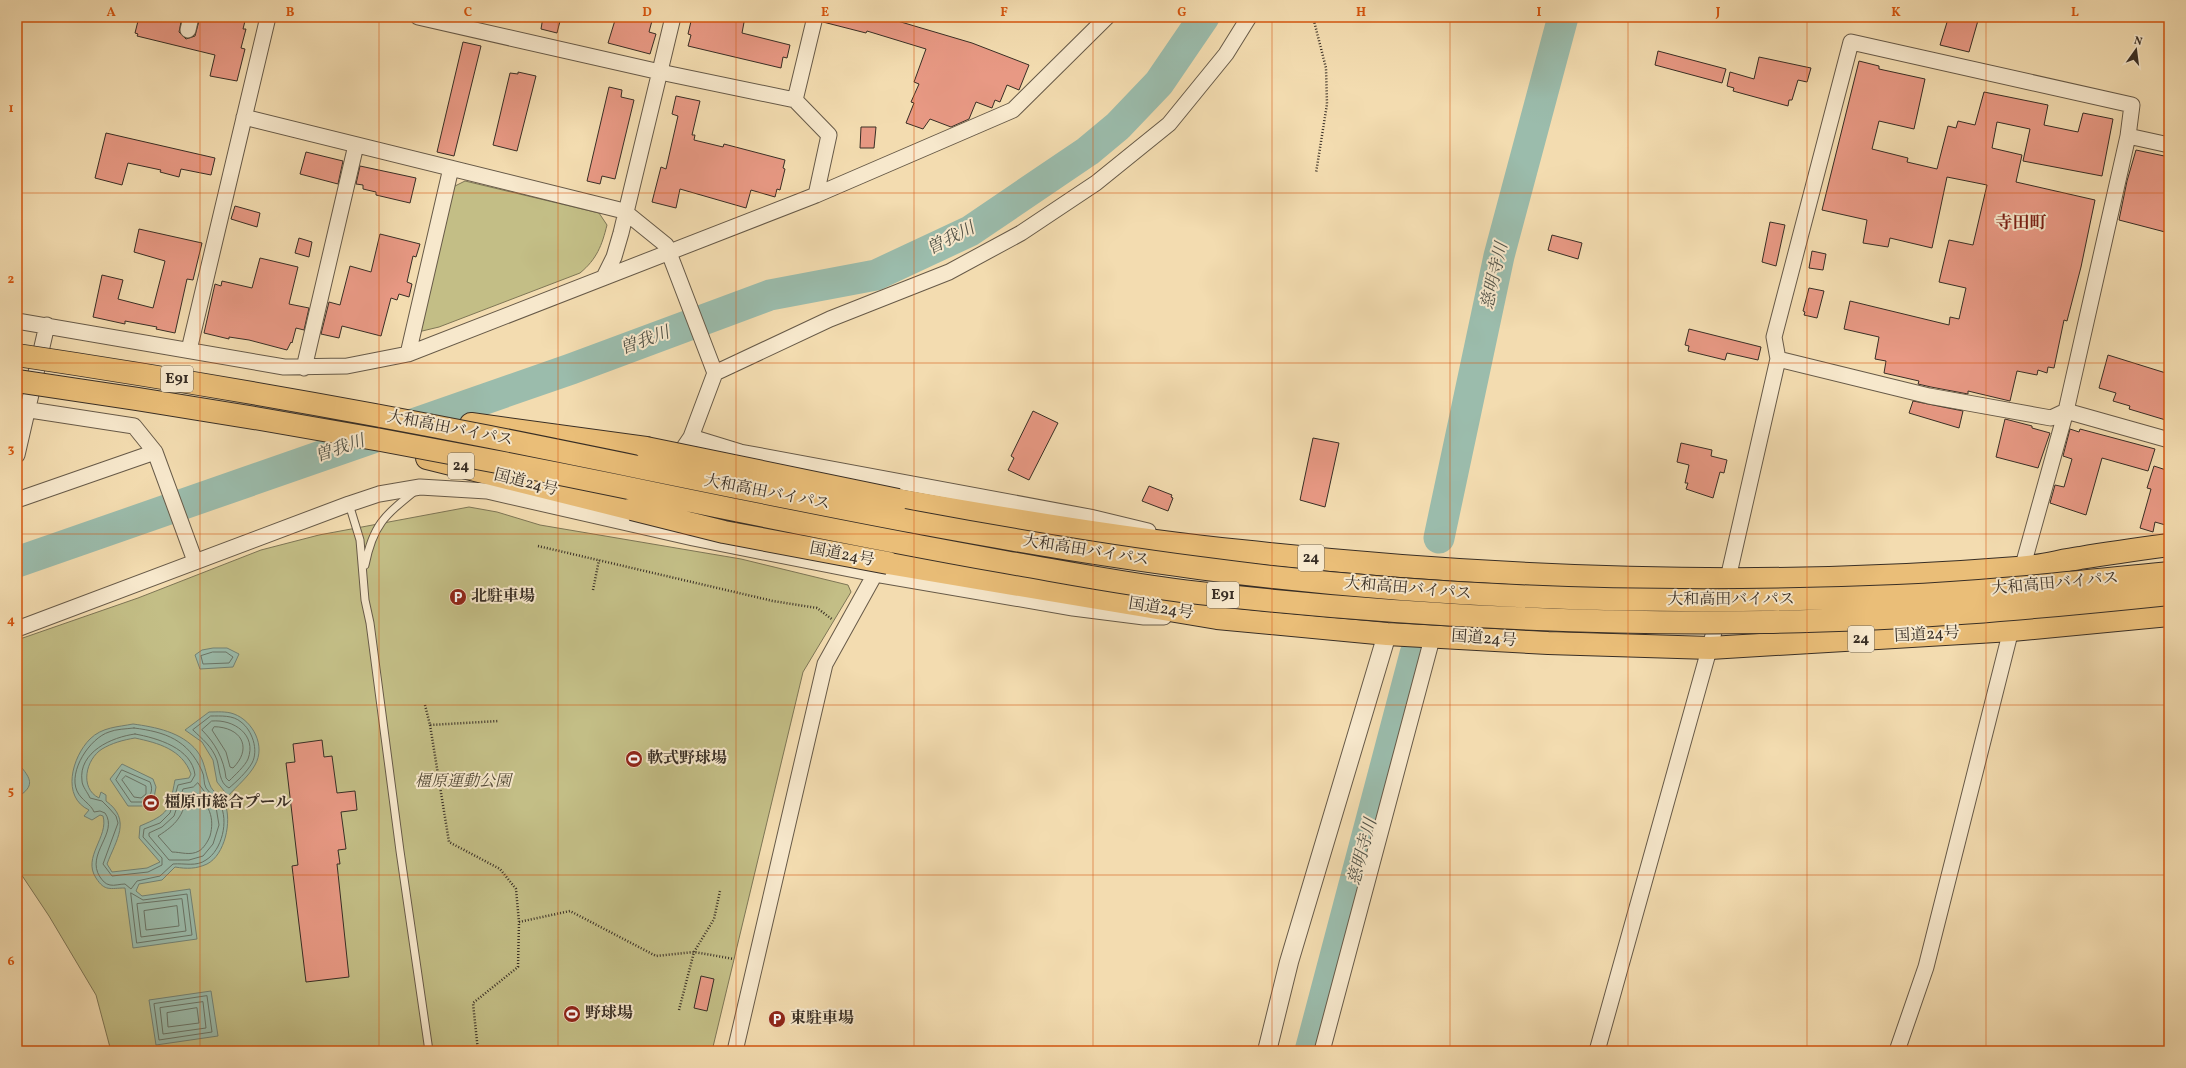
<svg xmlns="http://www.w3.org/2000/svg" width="2186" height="1068" font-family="Vollkorn,'Noto Serif JP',serif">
  <rect width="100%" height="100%" fill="#f3dcb0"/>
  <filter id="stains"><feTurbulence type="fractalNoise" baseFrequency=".005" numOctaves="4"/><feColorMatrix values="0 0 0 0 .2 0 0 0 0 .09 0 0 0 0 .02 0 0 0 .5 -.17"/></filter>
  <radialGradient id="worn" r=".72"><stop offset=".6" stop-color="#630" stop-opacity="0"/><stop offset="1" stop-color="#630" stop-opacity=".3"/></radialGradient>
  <path fill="#c3be86" stroke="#7e7656" d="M465,181l134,32 8,12c-5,20 -10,34 -27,48l-141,54 -21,5 35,-145z
    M469,507l28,5 43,13 201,34 107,26 3,7 -48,80 -91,379h-601l-15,-56 -47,-79 -32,-48v-228l121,-42 123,-48 58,-15z"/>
  <path fill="#9bbcac" stroke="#738376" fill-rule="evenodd" d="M213,648h14l12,6 -6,13 -33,2 -5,-14 7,-5z
    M209,712c8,0 17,-1 25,2 19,7 32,32 21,51 -6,11 -18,21 -27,31l-11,-14 -4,-22 -11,-18 -17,-12z
    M133,724c22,3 49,8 64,27 8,10 8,22 13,34 2,7 12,11 15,19 7,17 0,51 -18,60 -11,5 -20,5 -32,3l-13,13 -23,4 -3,7 6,5 48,-7 7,50 -64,9 -8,-60c-15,0 -20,4 -29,-10 -14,-21 13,-41 7,-62l-3,-1 -8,5 -8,-4 5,-6c-28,-13 -17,-53 1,-71 12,-12 28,-12 43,-15zM135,738c23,5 47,11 56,36l-2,4 -14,2c-6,31 -6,34 -35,46l-1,12 21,24 -13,6 -35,4 -5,-8c9,-24 25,-44 -1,-63v-6l-5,-3 -2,6c-20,-10 -13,-39 3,-49 10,-6 21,-9 33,-11z
    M122,764l31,15 3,8 -2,11 -9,8h-17l-18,-27z
    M22,768c8,10 12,17 0,26l-5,-2v-21z
    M211,991l7,45 -62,9 -7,-45z"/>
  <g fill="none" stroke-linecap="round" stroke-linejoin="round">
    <path stroke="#6a7568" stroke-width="1" d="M213,652h13l7,5 -4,6 -26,1 -2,-8z
      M211,716c10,0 22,-1 30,6 11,8 18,28 11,41 -5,9 -16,19 -23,25 -10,-5 -9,-18 -12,-28 -5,-14 -15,-21 -24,-30z
      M212,721c22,-2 45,14 36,38 -3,7 -13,16 -19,22l-3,-3c-2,-19 -11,-35 -24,-48z
      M219,727c25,3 32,23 14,41l-3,-1 -4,-15 -14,-22 2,-3z
      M134,728c32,4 54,12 68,43 3,5 1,12 4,17 4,6 11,10 14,16 9,17 2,46 -14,56 -10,7 -21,3 -33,4l-13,12 -23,5 -6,8 -6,-5c-5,0 -11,2 -15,1 -5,-1 -7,-4 -10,-8 -15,-23 19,-44 5,-64l-5,-2 -6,1c-3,-8 -13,-12 -17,-21 -9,-20 13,-53 32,-59 7,-3 17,-3 25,-4z
      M135,734c22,4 57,14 60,41l-4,7 -13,3 -8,28 -10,10 -16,6 -1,8 19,21v7l-14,7 -36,4 -9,-12 15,-41 -2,-7 -7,-8 -7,-7 -12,-3c-2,-5 -8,-12 -8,-17 -4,-29 30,-44 53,-47z
      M122,770l28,12c4,9 0,15 -7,20h-12l-15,-22z
      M126,776l20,10v8l-5,4 -7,-1 -12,-17z
      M198,783l18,24 3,18 -6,19 -10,12 -14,4h-20l-20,-24v-3l13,-6 12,-11 9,-27 10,-2z
      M195,792c14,12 20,26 15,44 -2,5 -6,12 -11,15 -9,5 -18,1 -27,1l-14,-16c19,-12 24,-19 30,-41z
      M131,893l12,7 44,-6 5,41 -55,8z
      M182,899l4,32 -45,6 -4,-33z
      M177,906l2,20 -33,4 -2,-19z
      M207,996l5,36 -53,8 -5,-36z
      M203,1002l3,26 -43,6 -3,-26z
      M197,1008l2,15 -31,4 -1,-14z"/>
    <path stroke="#9bbcac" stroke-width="31" d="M1439,538l60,-282 64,-239
      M17,562l554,-193 199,-74 106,-20 94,-44 118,-80 30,-25 41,-43 45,-66
      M1310,1051l105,-397"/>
  </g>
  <path fill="#e89984" stroke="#382e25" d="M139,17h43l-3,15 7,7 9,-3 5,-19h46l-3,12h3l-5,19 4,1 -8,32 -27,-5 5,-21 -78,-19 1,-2 -3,-1z
    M543,17h18l-4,16 -16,-4z
    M616,17h37l-4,15 7,2 -6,20 -42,-11z
    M692,17h53l-3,16 48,12 -3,13 -4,-1 -2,11 -93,-22 3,-11 -3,-1z
    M824,17h60l88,26 57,22 -10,25 -12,-5 -7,17 -5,-2 -3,8 -16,-6 -7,17 -18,8 -21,-8 -7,10 -17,-6 8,-20 -3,-1 8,-18 -5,-2 12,-33 -59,-18 -1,2 -43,-11z
    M1953,17h26l-10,35 -29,-7 8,-26 5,1z
    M463,42l18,4 -27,110 -17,-4z
    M1658,51l68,18 -4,14 -67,-18z
    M1759,57l52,11 -4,14 -9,-2 -6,20h-3l-1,6 -55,-15 1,-3 -7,-2 3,-14 24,7z
    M1859,61l20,5v3l46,10 -11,50 -35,-8 -7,28 36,9 -1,4 30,7 11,-43 8,2 2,-7 17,4 9,-33 64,13 -4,20 34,7 5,-19 30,6 -11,57 -79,-15 7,-32 -33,-7 -5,26 30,7 -6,27 79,18 -14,67 -14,54 -3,-1 -10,48 -6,-1 -1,6 -9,-3 -1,5 -20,-4 -7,30 -42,-10v3l-37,-7 -13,-3 1,-3 -35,-8 2,-12 -11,-2 4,-22 -35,-8 6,-28 99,24 1,-8 9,2 7,-31 -27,-6 10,-42 24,5 14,-60 -40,-8 -15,71 -42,-10 -2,9 -25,-4 4,-23 -45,-10z
    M518,72l18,4 -19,75 -24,-6 17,-72 8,1z
    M609,87l13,3 -1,7 13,3 -19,79 -13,-3 -2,8 -13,-3z
    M676,96l24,5 -8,34h3l-1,5 29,7 1,-3 61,16 -2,8 2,1 -5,21 -3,-1 -2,8 -24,-7 -5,18 -66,-19 -4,19 -24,-6 9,-35 5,2 12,-53 -6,-2z
    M861,127h15l-2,21h-14z
    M106,133l109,25 -4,17 -30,-6 -2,8 -19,-5 1,-2 -33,-7 -6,22 -27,-7z
    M2136,150l33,7v76l-50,-13 8,-39z
    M306,152l37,9 -5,23 -38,-10z
    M360,166l56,12 -6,25 -34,-8v-3l-13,-3v-4l-7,-1z
    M235,206l25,7 -3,14 -26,-8z
    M1770,222l15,3 -9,41 -14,-4z
    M139,229l63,14 -9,37 -6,-1 -12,54 -19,-4 1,-2 -32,-6v3l-32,-7 9,-42 21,5 -5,19 35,9 12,-47 -31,-9z
    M380,234l40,10 -4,13 -3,-1 -6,26 5,2 -3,13 -10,-3 -2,6 -6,-2 -10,38 -39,-10 -3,12 -18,-4 8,-32 11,3 10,-39 21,6z
    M1552,235l30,8 -4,16 -30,-9z
    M299,238l13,4 -3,15 -14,-4z
    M1812,251l14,3 -3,16 -14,-2z
    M260,258l38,9 -9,37 20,4 -5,22 -8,-2 -4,15 -1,-1 -4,8 -38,-10 -20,-3v2l-25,-6 11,-49 6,2 1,-5 30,7z
    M1809,288l15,3 -7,27 -13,-3 1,-3 -2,-1z
    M1689,329l72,18 -3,13 -31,-7 -2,7 -37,-9 1,-5 -4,-1z
    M2108,355l61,19v47l-40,-12 1,-3 -17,-5 3,-8 -17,-5z
    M1913,401l50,10 -4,17 -50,-15z
    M1033,411l25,12 -29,57 -21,-10 6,-12 -3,-2z
    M2005,419l27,7v2l18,5 -12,35 -42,-11z
    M2070,429l9,3 1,-3 75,20 -7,22 -46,-13 -16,57 -36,-12 5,-18 9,2 8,-28 -9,-3z
    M1313,438l26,5 -14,64 -25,-7z
    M1681,443l31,7 -1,6 16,4 -3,13 -4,-1 -7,26 -27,-9 2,-6h-3l4,-18 -12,-3z
    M2154,466l15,5v55l-14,-4 -2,10 -13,-4 11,-39 -4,-1z
    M1149,486l23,9 -1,2 2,1 -5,13 -26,-10z
    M322,740l2,17 8,-1 5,37 18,-2 2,19 -16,2 5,37 -8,1 2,14h-3l12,113 -43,5 -14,-116 6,-1 -12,-102 9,-1 -2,-18z
    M701,976l13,3 -7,32 -13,-3z"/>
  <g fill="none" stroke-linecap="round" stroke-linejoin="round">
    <g stroke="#675a48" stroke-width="9">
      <path id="service" d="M349,504l11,36 5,60 5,23 30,228 29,200
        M365,565c8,-40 19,-49 50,-74"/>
    </g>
    <g stroke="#675a48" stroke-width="17">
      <path id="minor" d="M418,17l242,55 135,28 34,35 -13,60
        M188,30l3,-13
        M795,100l20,-83
        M244,117l380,94 42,34 49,128 -24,64 -17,25
        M2128,136l41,9
        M604,277l10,-20 7,-24 52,-216
        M17,321l267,46 63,-1 61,-12 408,-159 197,-85 94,-93
        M189,350l79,-333
        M408,354l43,-186
        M1778,359l151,37 122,22 15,-7 103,29
        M304,368l52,-223
        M715,373l115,-54 119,-47 72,-39 75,-50 73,-59 57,-70 23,-37
        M17,408l117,18 21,26 40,109
        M691,437l49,15 350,65 58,14
        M17,455l30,-130
        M17,500l138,-48
        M1726,587l52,-228 -4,-22 77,-295 281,63 -4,31 -62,275 -46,165
        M17,629l332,-125 30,-10 41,-7 67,4 206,47 182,36 198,34 71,9h20
        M735,1051l90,-387 50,-90
        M1322,1051l111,-416
        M1597,1051l122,-437
        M1897,1051l29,-84 87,-345"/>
    </g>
    <g stroke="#675a48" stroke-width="20">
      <path id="tertiary" d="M1267,1051l22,-89 98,-328"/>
    </g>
    <g stroke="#382e25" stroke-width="24">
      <path id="trunk" d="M471,424l175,24
        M427,458l205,51
        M898,500c114,20 228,39 343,51 257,28 518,38 776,17 21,-1 42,-7 63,-10 30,-5 59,-9 89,-13
        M888,563l329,55 170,16 161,9 162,5 302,-18 157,-15"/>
    </g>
    <path stroke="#382e25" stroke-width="2.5" stroke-dasharray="1 2" stroke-linecap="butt" d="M1313,17l13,51 1,36 -11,69
      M538,546l235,55 44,7 16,12
      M593,590l6,-30
      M425,705l5,20 69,-4
      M430,725l19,117 51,27 16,20 3,33 -1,45 -45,36 5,48
      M519,922l51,-11 86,45 38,-4 40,7
      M679,1010l15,-58 20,-33 6,-28"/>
    <use href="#service" stroke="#f7e8cc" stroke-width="7"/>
    <use href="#minor" stroke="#f7e8cc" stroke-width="15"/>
    <use href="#tertiary" stroke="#f7e8cc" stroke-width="18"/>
    <use href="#trunk" stroke="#eabe78" stroke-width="22"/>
    <g stroke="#382e25" stroke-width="24" stroke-linecap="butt">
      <path id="trunk-bridge" d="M17,355c159,24 316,51 473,82 236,47 471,100 709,131 232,31 465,38 698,28 91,-4 182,-14 272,-23
        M17,381c202,29 402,64 602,105 129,27 257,53 386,76 64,11 129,24 194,31 188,21 378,32 567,29 135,-2 269,-14 403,-28
        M646,448l252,52
        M632,509l92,23 164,31"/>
    </g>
    <use href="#trunk-bridge" stroke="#eabe78" stroke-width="22"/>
  </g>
  <path fill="none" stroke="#d6550e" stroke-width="1" stroke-opacity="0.55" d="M200,17v1034M379,17v1034M558,17v1034M736,17v1034M914,17v1034M1093,17v1034M1272,17v1034M1450,17v1034M1628,17v1034M1807,17v1034M1986,17v1034M17,193h2152M17,363h2152M17,534h2152M17,705h2152M17,875h2152"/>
  <defs>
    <g id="parking-disc" transform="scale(0.9)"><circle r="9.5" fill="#8f2418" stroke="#f7e8cc"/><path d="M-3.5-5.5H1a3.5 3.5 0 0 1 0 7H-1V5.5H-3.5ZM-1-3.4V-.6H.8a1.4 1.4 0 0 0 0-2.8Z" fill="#fff"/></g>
    <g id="stadium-disc" transform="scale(0.9)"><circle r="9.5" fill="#8f2418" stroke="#f7e8cc"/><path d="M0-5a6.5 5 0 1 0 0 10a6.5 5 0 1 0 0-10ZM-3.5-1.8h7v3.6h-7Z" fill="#fff"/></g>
  </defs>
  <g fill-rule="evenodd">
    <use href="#parking-disc" x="458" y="597"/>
    <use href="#stadium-disc" x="634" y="759"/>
    <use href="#stadium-disc" x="151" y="803"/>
    <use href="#stadium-disc" x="572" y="1014"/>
    <use href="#parking-disc" x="777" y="1019"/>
  </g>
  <g text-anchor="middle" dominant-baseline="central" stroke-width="4" stroke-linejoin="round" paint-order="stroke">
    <g fill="#f7e8cc" stroke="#716657" stroke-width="1">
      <rect x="161" y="366" width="32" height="26" rx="3"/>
      <rect x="448" y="453" width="26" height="26" rx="3"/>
      <rect x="1298" y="545" width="26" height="26" rx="3"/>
      <rect x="1207" y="582" width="32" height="26" rx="3"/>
      <rect x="1848" y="626" width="26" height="26" rx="3"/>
    </g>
    <g font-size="15" font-weight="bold" fill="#382e25">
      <text x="177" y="379">E91</text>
      <text x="461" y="466">24</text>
      <text x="1311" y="558">24</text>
      <text x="1223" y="595">E91</text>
      <text x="1861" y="639">24</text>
    </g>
    <g font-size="16" fill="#382e25" stroke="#f7e8cc">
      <text transform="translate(450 429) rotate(11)">大和高田バイパス</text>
      <text transform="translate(526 483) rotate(14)">国道24号</text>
      <text transform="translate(767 493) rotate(11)">大和高田バイパス</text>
      <text transform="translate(1086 551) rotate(9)">大和高田バイパス</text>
      <text transform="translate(842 555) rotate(11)">国道24号</text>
      <text transform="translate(2055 584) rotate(-5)">大和高田バイパス</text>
      <text transform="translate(1408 589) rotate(5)">大和高田バイパス</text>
      <text x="1731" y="600">大和高田バイパス</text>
      <text transform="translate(1161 609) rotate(9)">国道24号</text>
      <text transform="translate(1927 635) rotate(-3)">国道24号</text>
      <text transform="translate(1484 639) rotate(4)">国道24号</text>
    </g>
    <g font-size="16" font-weight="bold" fill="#382e25" stroke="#f7e8cc" text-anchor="start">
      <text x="471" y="597">北駐車場</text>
      <text x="647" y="759">軟式野球場</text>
      <text x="164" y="803">橿原市総合プール</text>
      <text x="585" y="1014">野球場</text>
      <text x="790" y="1019">東駐車場</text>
    </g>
    <g font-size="16" font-style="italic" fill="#544b38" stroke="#f7e8cc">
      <text x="463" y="782">橿原運動公園</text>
    </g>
    <g font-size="17" font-weight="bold" fill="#7a1f14" stroke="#f7e8cc">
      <text x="2021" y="223">寺田町</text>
    </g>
    <g font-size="17" font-style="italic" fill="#515247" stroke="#f7e8cc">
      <text transform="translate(951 239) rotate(-27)">曽我川</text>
      <text transform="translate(1495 276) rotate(-77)">慈明寺川</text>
      <text transform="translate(645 341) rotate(-20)">曽我川</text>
      <text transform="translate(340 449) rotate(-19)">曽我川</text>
      <text transform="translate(1363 852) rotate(-75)">慈明寺川</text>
    </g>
  </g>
  <rect width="2186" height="1068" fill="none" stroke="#f3dcb0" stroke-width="44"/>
  <g transform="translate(2136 50) rotate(14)" stroke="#f7e8cc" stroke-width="3" paint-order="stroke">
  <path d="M0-3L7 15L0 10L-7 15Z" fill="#382e25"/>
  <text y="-6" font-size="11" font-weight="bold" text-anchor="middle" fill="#382e25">N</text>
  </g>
  <rect x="22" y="22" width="2142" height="1024" fill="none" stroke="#d6550e" stroke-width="1.5"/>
  <g font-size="13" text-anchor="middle" font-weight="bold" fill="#d6550e">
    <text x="111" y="16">A</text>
    <text x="290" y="16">B</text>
    <text x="468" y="16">C</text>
    <text x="647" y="16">D</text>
    <text x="825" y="16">E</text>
    <text x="1004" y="16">F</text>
    <text x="1182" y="16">G</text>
    <text x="1361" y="16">H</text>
    <text x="1539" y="16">I</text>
    <text x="1718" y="16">J</text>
    <text x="1896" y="16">K</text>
    <text x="2075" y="16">L</text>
    <text x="11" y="112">1</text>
    <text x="11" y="283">2</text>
    <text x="11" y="453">3</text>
    <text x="11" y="624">4</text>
    <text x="11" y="795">5</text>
    <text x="11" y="965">6</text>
  </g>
  <rect width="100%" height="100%" filter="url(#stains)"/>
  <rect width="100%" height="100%" fill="url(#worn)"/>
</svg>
